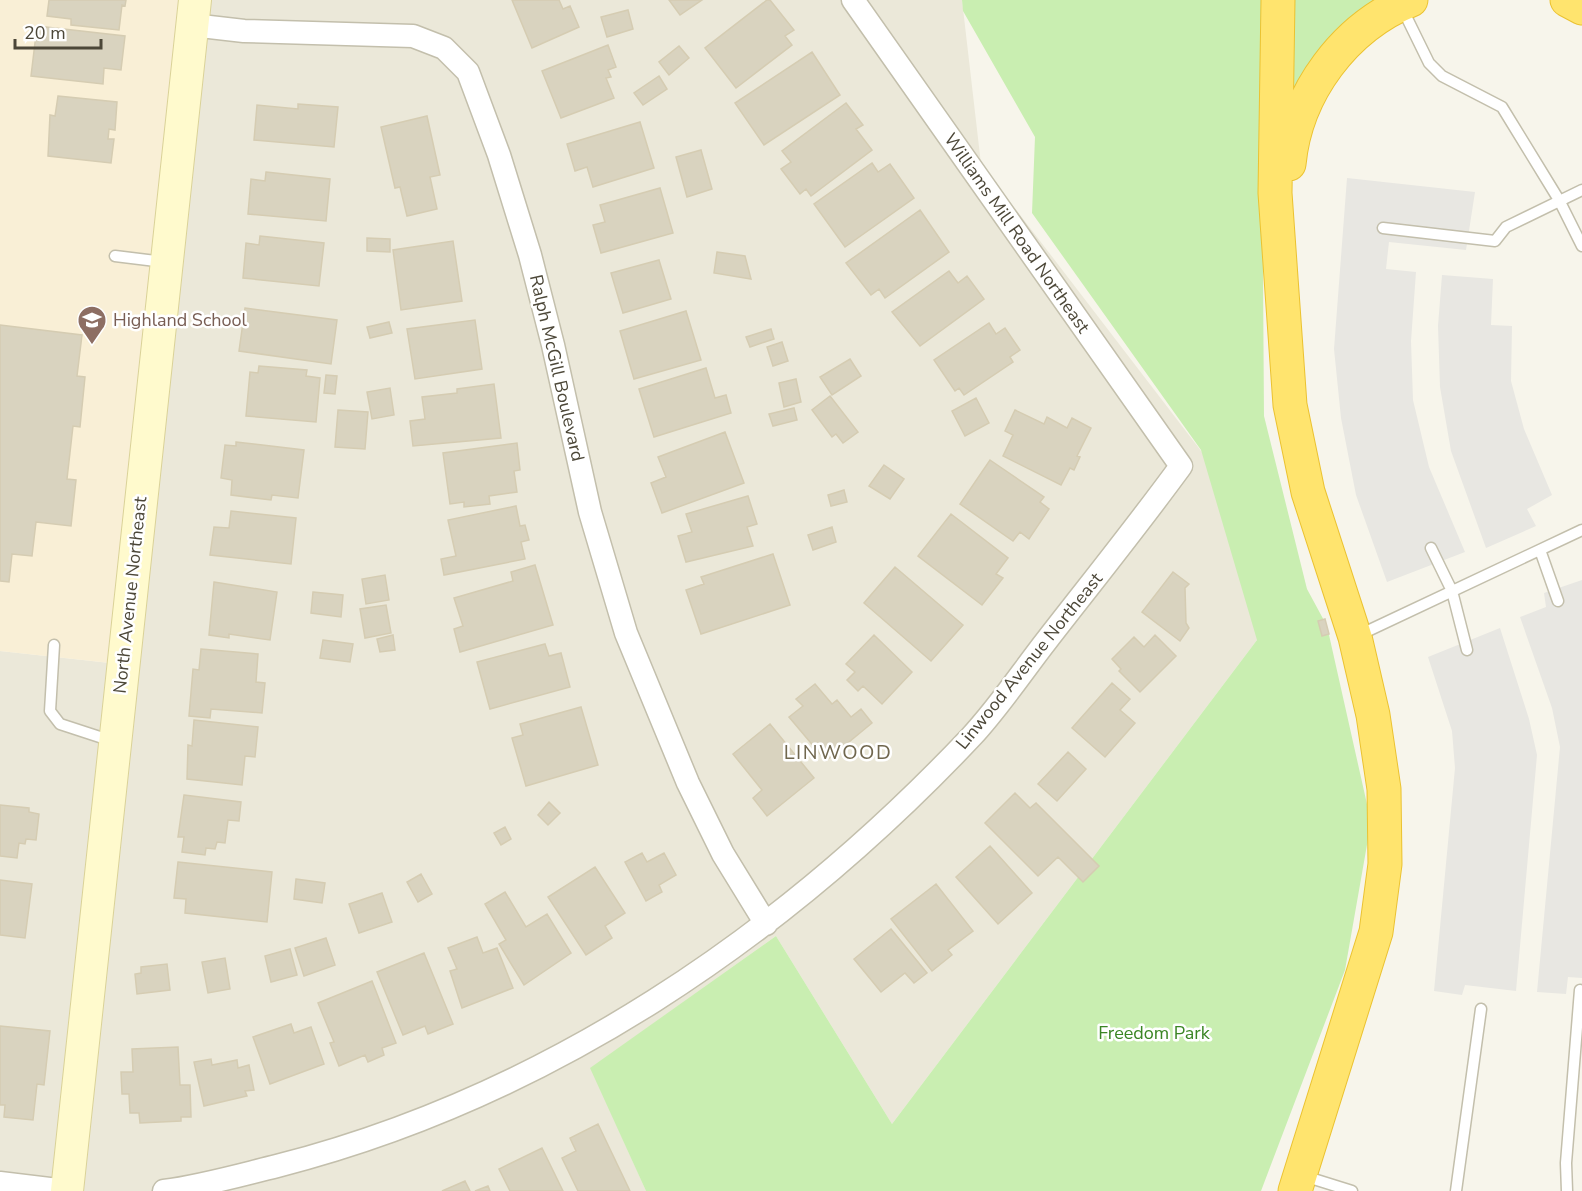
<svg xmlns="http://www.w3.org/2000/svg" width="1582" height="1191" font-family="'Nunito Sans',sans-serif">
  <rect width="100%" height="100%" fill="#f7f5eb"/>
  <path fill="#ebe8d9" d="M197,0h765l19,164 326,425 -50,51 -365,484 -116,-188 -185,132 55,123h-646v-540l119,13z"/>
  <path fill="#f9efd6" d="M0,0h197l-77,664 -120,-13z"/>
  <path fill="#c9eeb1" d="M962,0h417l-53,45 -64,85 2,286 43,173 20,37 44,196 -26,148 -84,221h-615l-56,-123 186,-132 116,188 365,-484 -56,-190 -169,-237 3,-76 -72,-126z"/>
  <path fill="#e8e7e2" d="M1347,178l128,14 -9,58 -77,-8 -3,27 30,3 -5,69 2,59 16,67 36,85 -78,30 -31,-87 -15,-77 -7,-69z
    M1442,275l51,4 -2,46 21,1 -1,55 13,48 28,66 -25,14 9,17 -50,22 -35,-97 -11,-64 -2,-61z
    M1582,580v398l-14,-1 -2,17 -29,-2 23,-245 -8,-39 -32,-91 26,-10 -2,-14z
    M1500,628l29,91 8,36 -21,236 -51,-6 -3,10 -28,-4 21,-223 -3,-37 -24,-74z"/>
  <path fill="#d9d3bf" stroke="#d5ccb2" stroke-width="1.5" d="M49,0h77l-1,6 -3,-1 -3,25 -48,-5v-6l-24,-3z
    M512,0h47l4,9 7,-3 9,21 -47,21z
    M669,0h33l-22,15z
    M767,0h3l24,30 -9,6 7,9 -56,43 -31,-40z
    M628,10l5,19 -26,8 -6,-20z
    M37,26l88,10 -4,34 -17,-2 -1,16 -72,-8z
    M608,45l8,22 -8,3 3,7 -5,1 8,20 -53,20 -19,-47z
    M679,46l10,12 -20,17 -10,-13z
    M812,52l28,43 -76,50 -29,-42z
    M659,76l8,13 -24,16 -9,-12z
    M58,96l59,6 -2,28 -6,-1 -1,10h6l-3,24 -63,-7 2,-41 5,1z
    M846,103l17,22 -7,4 16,21 -61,46 -5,-7 -6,5 -19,-25 10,-7 -9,-11z
    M298,104l40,3 -4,40 -80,-7 3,-35 41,4z
    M427,116l13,59 -10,2 7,32 -30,7 -7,-29 -5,1 -14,-61z
    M640,122l14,46 -61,19 -6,-20 -12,4 -8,-27z
    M701,150l11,39 -25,8 -11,-40z
    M872,163l6,9 12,-8 24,34 -69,49 -31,-43z
    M266,172l64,7 -4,42 -78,-7 3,-35 14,2z
    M660,188l13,45 -72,20 -8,-28 12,-3 -5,-17z
    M920,210l29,42 -64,46 -6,-9 -8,6 -25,-32z
    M260,236l64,7 -5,43 -76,-8 3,-35 13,2z
    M367,238l23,1v13l-23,-1z
    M453,241l9,60 -61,9 -8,-60z
    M717,252l28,4 6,23 -37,-6z
    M659,260l12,39 -48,14 -12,-40z
    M949,271l9,12 9,-7 17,23 -64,47 -28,-34z
    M245,308l92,12 -6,44 -92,-13z
    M686,311l15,49 -67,19 -14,-48z
    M475,320l7,49 -67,10 -8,-50z
    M389,322l3,11 -22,5 -3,-11z
    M989,323l7,11 9,-6 15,22 -10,7 3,5 -49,33 -5,-7 -4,3 -21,-31z
    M0,325l82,10 -5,41 8,1 -5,50 -7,-1 -6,53 9,1 -5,46 -35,-4 -4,34 -20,-2 -3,28 -9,-1z
    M771,329l3,10 -24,8 -4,-10z
    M782,342l6,19 -15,5 -6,-19z
    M850,359l11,17 -29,19 -12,-18z
    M259,366l48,4 -1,6 14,2 -4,44 -70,-6 4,-44 8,1z
    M706,368l9,30 11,-3 5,18 -77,24 -15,-48z
    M326,375l11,1 -2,18 -11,-1z
    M796,379l5,23 -17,5 -5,-24z
    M494,384l7,54 -88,8 -3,-25 15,-2 -3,-22 35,-4v-4z
    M390,388l4,27 -22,4 -5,-27z
    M830,396l28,36 -15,11 -7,-9 -4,3 -20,-27z
    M976,398l13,25 -24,13 -13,-25z
    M794,408l3,12 -24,6 -4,-12z
    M338,410l30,2 -3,37 -30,-2z
    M1015,410l29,14 3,-7 20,11 5,-10 19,10 -14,28 3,1 -6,13 -4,-2 -9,17 -58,-29 10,-21 -8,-4z
    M725,432l19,51 -82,30 -11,-30 15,-6 -8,-20z
    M236,442l68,8 -6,48 -26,-3 -1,5 -40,-5 1,-15 -11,-2 4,-33 11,1z
    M517,443l3,27 -6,1 3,21 -28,4 1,8 -26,3v-5l-14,2 -7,-51z
    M990,460l54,37 -4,5 9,7 -20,30 -9,-7 -7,9 -53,-37z
    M884,465l20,14 -14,20 -21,-13z
    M844,490l3,12 -16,4 -3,-11z
    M748,496l9,28 -10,3 6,19 -67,16 -8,-26 14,-4 -6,-18z
    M516,506l4,20 5,-1 4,15 -8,2 4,17 -81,16 -3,-16 15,-3 -8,-36z
    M231,511l65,7 -5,46 -81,-9 4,-28 15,1z
    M951,514l57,44 -12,16 7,4 -21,27 -64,-49z
    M832,527l4,15 -23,8 -5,-15z
    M773,554l17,51 -89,29 -15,-44 18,-6 -3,-7z
    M535,565l18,60 -93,27 -6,-23 9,-3 -9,-28 59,-17 -2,-9z
    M895,567l68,58 -32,36 -67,-58z
    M1173,572l16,12 -4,4 1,35 3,5 -9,13 -38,-29z
    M385,575l4,25 -23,4 -4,-25z
    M214,582l63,10 -7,48 -41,-6v4l-20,-3z
    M313,592l30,3 -2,22 -30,-4z
    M386,605l5,28 -26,5 -5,-29z
    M1325,619l4,15 -7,2 -4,-15z
    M393,635l2,15 -15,2 -3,-13z
    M874,635l38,37 -30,32 -19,-18 -5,5 -11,-11 8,-8 -9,-8z
    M1155,635l21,21 -36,36 -21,-21 2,-2 -9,-10 22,-22 10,10z
    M323,640l30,4 -3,18 -30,-4z
    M545,644l4,12 12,-3 9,34 -80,22 -13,-47z
    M201,649l57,5 -2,28 9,1 -3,30 -51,-4 -1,9 -21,-2 4,-47 6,1z
    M1112,683l18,16 -10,11 15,13 -30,34 -33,-29z
    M815,684l17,20 5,-4 14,17 10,-8 11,14 -46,38 -37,-44 14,-11 -7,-7z
    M581,707l17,58 -72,21 -14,-48 11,-3 -3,-11z
    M194,720l64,7 -3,30 -10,-1 -3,29 -55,-6 1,-34 4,1z
    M770,724l44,54 -47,38 -14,-18 9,-8 -29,-36z
    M1068,752l18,17 -29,32 -19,-17z
    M1015,793l15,15 6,-5 63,63 -16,16 -25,-25 -20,19 -53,-53z
    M184,795l57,7 -2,19 -11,-1 -3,23 -8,-1 -2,7 -9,-1 -1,7 -23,-3 2,-15h-6z
    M549,802l11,11 -12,12 -10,-10z
    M0,805l29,3v4l10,2 -3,26 -10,-1 -1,5 -6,-1 -2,15 -17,-2z
    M505,827l6,12 -10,6 -7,-12z
    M990,846l42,47 -34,31 -42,-47z
    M642,853l5,9 17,-9 12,22 -17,10 3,7 -16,9 -21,-39z
    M178,862l94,10 -5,50 -82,-9 1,-14 -12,-1z
    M595,867l30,46 -20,13 7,12 -26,17 -38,-58z
    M421,874l11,20 -14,8 -11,-20z
    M296,879l29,4 -3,20 -28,-4z
    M0,880l32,4 -7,54 -25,-3z
    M936,884l37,47 -25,19 4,5 -20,16 -41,-52z
    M505,892l21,35 21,-13 24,39 -47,32 -25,-41 7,-4 -21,-36z
    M382,893l10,29 -33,11 -10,-29z
    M891,929l36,44 -13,10 -9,-10 -24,19 -27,-33z
    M477,937l6,16 14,-5 16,40 -51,20 -12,-37 7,-2 -9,-21z
    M326,938l9,27 -31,11 -9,-28z
    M290,949l7,26 -26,7 -6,-26z
    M424,953l29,71 -25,10 -3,-8 -22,9 -26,-63z
    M225,958l5,31 -22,4 -6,-31z
    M167,964l3,26 -33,4 -2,-20 6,-1v-6z
    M372,981l24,62 -14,5 2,7 -16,7 -3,-7 -26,11 -9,-23 4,-1 -16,-39z
    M291,1024l3,9 17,-6 13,37 -54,20 -17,-47z
    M0,1026l50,5 -6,54 -7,-1 -4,36 -29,-3 1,-12h-5z
    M178,1047l2,38h10l1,32h-10v4l-41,2 -1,-10h-9l-1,-19h-7l-1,-22h12l-1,-23z
    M211,1059l1,6 25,-5 1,8 11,-3 5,25 -9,1 2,5 -43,10 -10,-44z
    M598,1124l32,67h-52l-16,-33 14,-7 -6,-13z
    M542,1148l21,43h-53l-11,-22z
    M465,1181l5,10h-28z
    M488,1186l2,5h-15z"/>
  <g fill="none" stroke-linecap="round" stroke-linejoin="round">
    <g stroke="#c3bfac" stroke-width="13">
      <path id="lane" d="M1402,8l27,55 13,13 60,31 57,93 23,46
        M1383,228l112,13 11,-14 76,-37
        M115,256l49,6
        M1431,548l21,43 15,59
        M1540,550l18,51
        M1357,636l225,-106
        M54,645l-4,66 10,13 52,17
        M1304,1176l48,15
        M1456,1191l25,-182
        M1567,1191l-1,-28 14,-173"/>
    </g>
    <g stroke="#c3bfac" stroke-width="25">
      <path id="street" d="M192,25l52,6 169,5 31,12 24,24 31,83 31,100 23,90 37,167 36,121 62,150 35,71 43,70
        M0,1183l66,8
        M164,1191c38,-5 76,-16 113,-25 270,-69 505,-229 694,-429 28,-30 51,-65 76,-97 45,-58 91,-115 134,-174l-328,-466"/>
    </g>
    <g stroke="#dad298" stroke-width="34">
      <path id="secondary" d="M67,1191l128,-1191"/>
    </g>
    <g stroke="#ebc231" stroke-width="35">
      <path id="highway" d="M1278,0l-3,193 15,212 18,87 47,145 18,78 11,74 1,75 -9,68 -81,259
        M1567,0l15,8
        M1289,164c7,-72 56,-137 122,-164"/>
    </g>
    <use href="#lane" stroke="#fff" stroke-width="10"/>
    <use href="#street" stroke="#fff" stroke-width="22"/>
    <use href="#secondary" stroke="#fffacd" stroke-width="32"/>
    <use href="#highway" stroke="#ffe46e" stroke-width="33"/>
  </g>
  <defs>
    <g id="school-pin" transform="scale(1.5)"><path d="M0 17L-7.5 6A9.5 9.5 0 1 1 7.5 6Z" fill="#8d6e63" stroke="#fff"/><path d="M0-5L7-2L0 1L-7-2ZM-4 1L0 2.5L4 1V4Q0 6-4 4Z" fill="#fff"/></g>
  </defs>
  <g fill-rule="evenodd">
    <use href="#school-pin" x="92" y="320"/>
  </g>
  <g text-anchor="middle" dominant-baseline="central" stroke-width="5" stroke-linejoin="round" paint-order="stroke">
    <g font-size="18" fill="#4c4738" stroke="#fff">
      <text transform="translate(1017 233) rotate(55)">Williams Mill Road Northeast</text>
      <text transform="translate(557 368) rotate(77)">Ralph McGill Boulevard</text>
      <text transform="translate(130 595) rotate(-84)">North Avenue Northeast</text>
      <text transform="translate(1029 661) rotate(-51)">Linwood Avenue Northeast</text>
    </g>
    <g font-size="18" fill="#785e54" stroke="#fff" text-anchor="start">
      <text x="113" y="320">Highland School</text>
    </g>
    <g font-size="18" fill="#3a8524" stroke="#fff">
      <text x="1154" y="1033">Freedom Park</text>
    </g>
    <g font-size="20" letter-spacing="1.5" fill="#70674e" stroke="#fff">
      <text x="838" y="752">LINWOOD</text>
    </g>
  </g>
  <path d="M15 39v9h86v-9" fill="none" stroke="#4c4738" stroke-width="3"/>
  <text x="24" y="39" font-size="18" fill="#4c4738" stroke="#ffffff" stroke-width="4.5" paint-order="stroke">20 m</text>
</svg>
